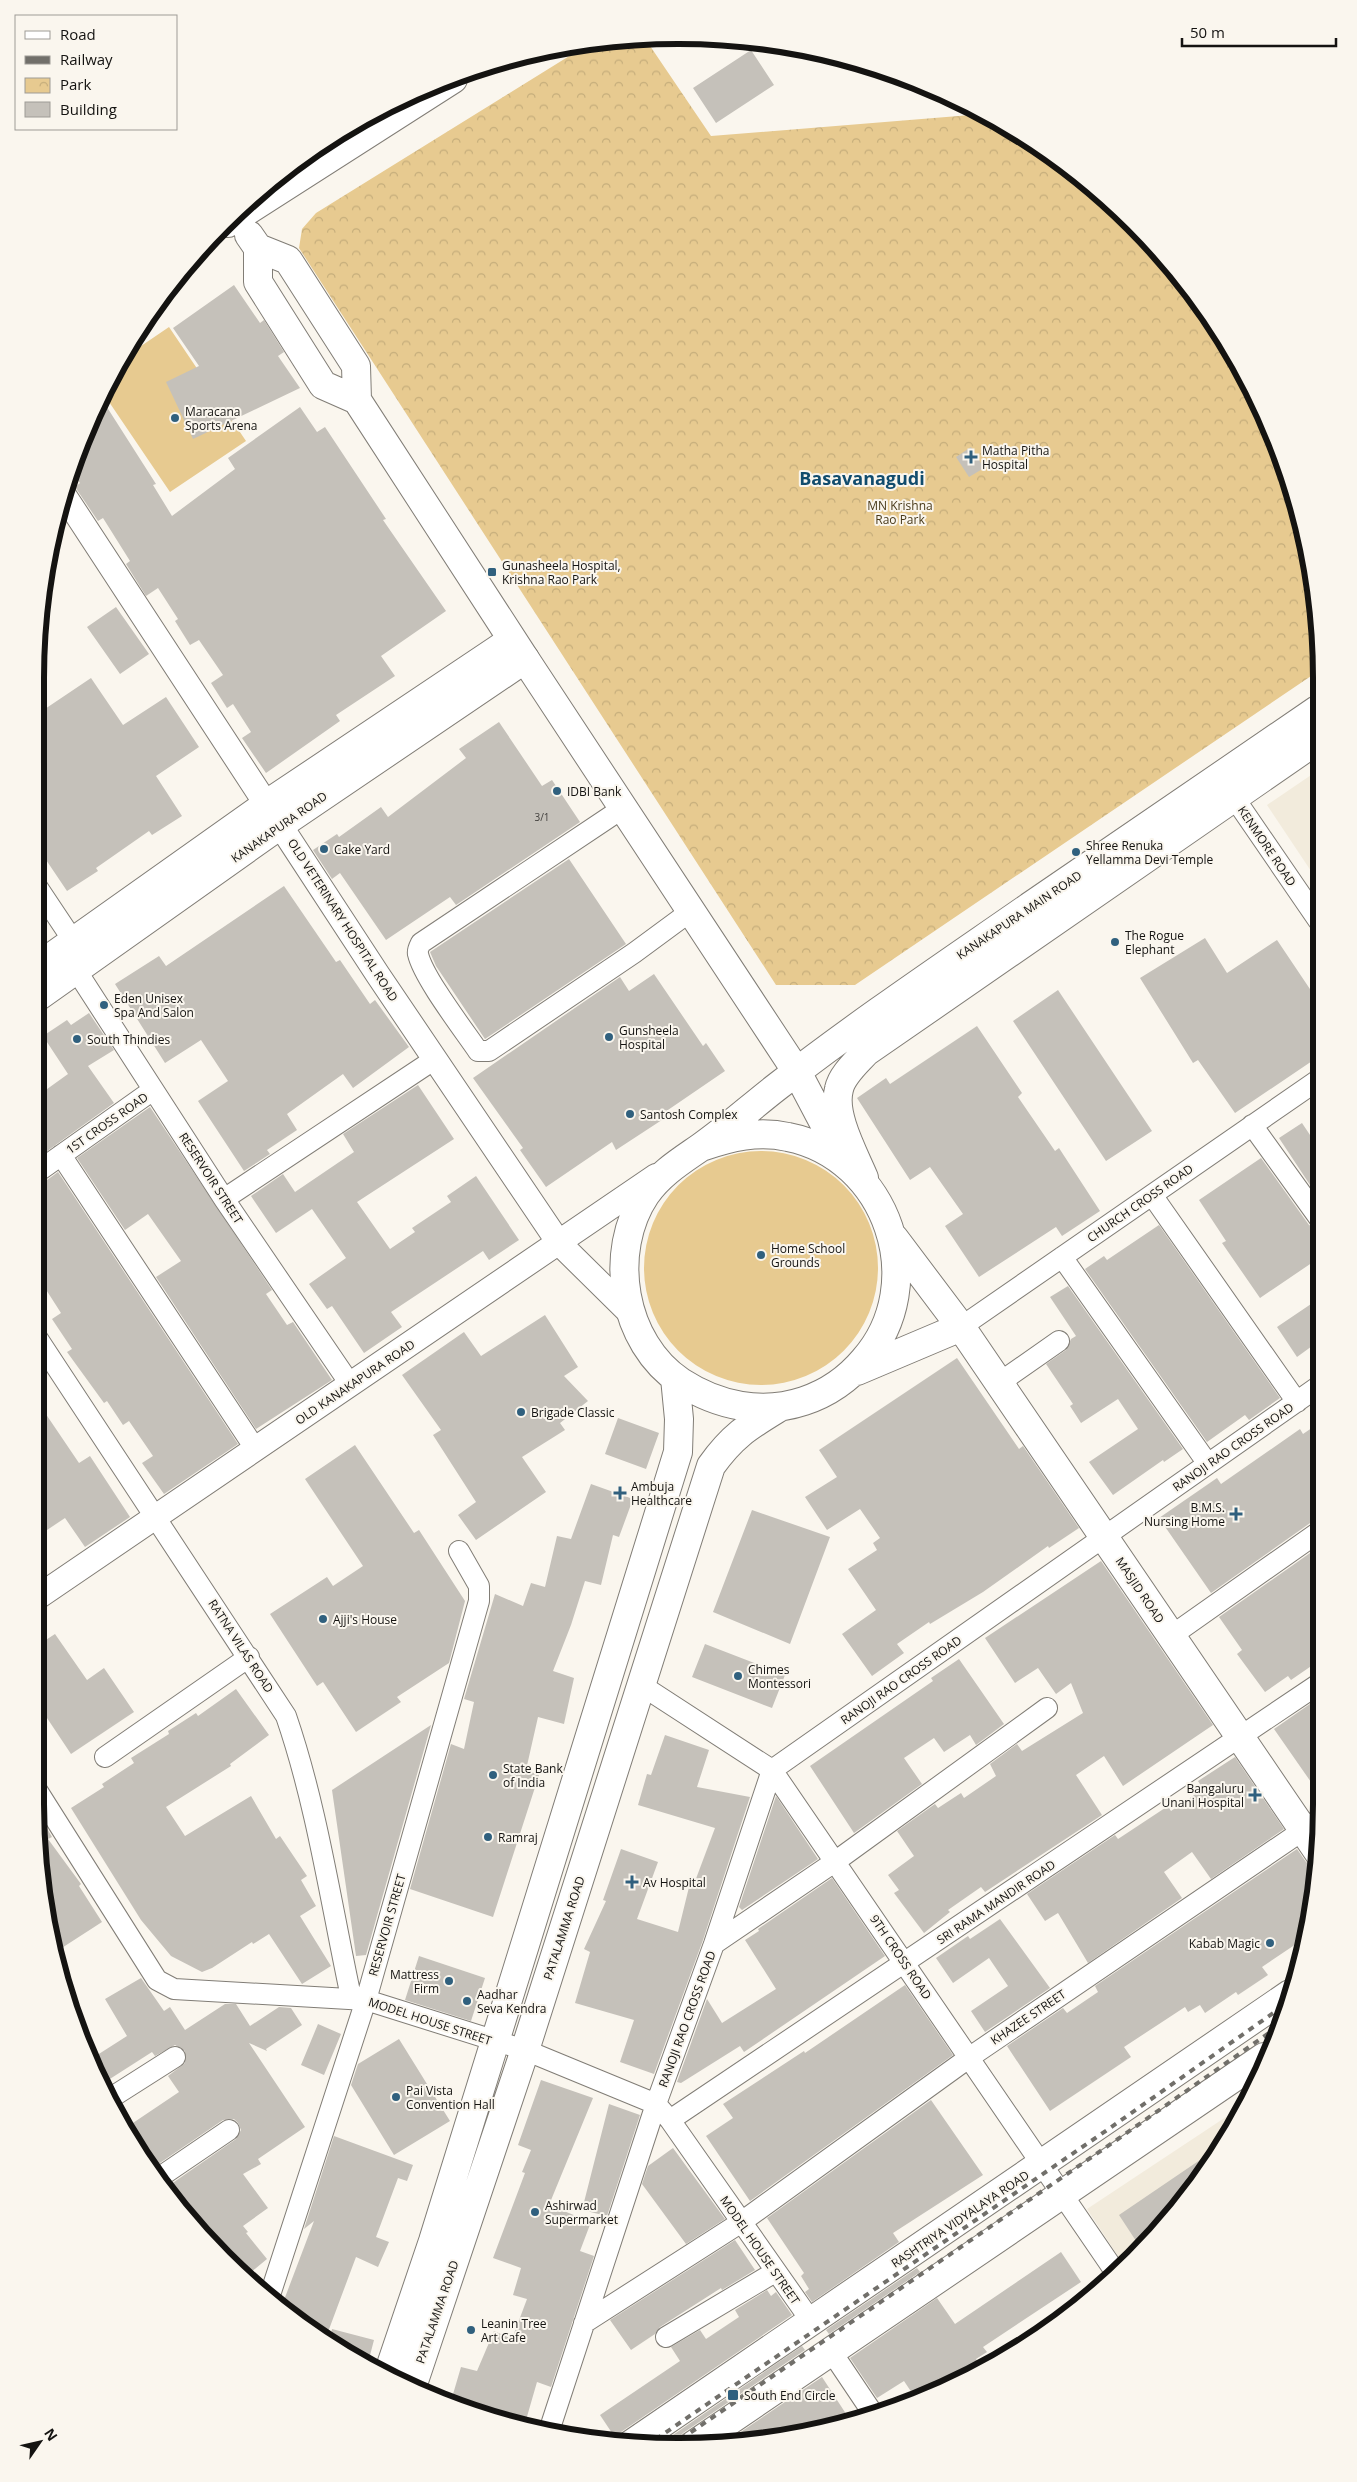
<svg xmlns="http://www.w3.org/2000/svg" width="1357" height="2482" font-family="'Open Sans',sans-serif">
  <defs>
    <pattern id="park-crowns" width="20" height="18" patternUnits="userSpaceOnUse" patternTransform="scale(1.25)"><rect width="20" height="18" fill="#e7ca90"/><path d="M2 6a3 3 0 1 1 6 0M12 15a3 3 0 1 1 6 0" fill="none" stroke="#c5ad7b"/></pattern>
  </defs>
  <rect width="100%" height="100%" fill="#faf6ee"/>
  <path fill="#f2ebdc" d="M1317,771v109l-50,-75z
    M1244,2105l-8,20 -47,70 -65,70 -37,-56z"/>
  <path fill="url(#park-crowns)" d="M636,36l8,1 67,99 272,-22 17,7 103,74 110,126 75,150 29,124v77l-462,313h-79l-477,-737 3,-19 14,-16 271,-168z"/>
  <path fill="#e7ca90" d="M169,327l77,114 -76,51 -65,-96 14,-35z
    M644 1268a117 117 0 1 1 234 0a117 117 0 1 1-234 0Z"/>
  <path fill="#c5c1ba" d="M751,50l23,35 -58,38 -23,-35z
    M234,285l26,38 4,-3 20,32 -6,4 22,32 -107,51 -27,-57 33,-16 -26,-38z
    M103,401l53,83 -3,1 19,31 63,-47 -7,-11 72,-51 17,25 8,-5 61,92 -3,1 63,91 -65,45 14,20 -59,39 4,6 -74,52 -24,-35 9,-6 -18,-28 -6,4 -16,-25 12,-8 -24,-35 -9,5 -15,-24 3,-2 -20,-31 -12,8 -20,-32 4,-3 -27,-43 -5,3 -23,-34 5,-4 -7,-11z
    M971,447l13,21 -15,9 -13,-20z
    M116,607l33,47 -29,20 -33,-47z
    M91,678l32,47 43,-28 33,50 -43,29 26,40 -30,19 -3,-4 -53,37 2,3 -31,20 -31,-46v-130z
    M499,722l43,64 10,-6 28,42 -124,83 -6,-8 -64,43 -46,-67 -8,6 -19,-29 24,-16 2,3 42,-30 7,10 78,-59 -7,-9z
    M569,859l57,85 -141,95 -49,-73 -6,-14z
    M284,886l52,76 4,-2 30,44 5,-4 34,47 -56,41 -10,-14 -56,40 10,16 -30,20 3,4 -26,17 -46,-70 30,-20 -27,-41 -36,23 -50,-79 44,-28 7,10z
    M1205,938l22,35 50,-33 41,61v56l-83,56 -37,-53 -5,3 -53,-85z
    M654,974l49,72 3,-3 19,28 -60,41 3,4 -52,34 -4,-8 -66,45 -26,-37 3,-2 -50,-70 147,-101 9,14z
    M1058,990l94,141 -46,30 -93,-140z
    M89,1013l25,37 -26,16 26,37 -78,56v-62l32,-23 -25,-38 24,-16 4,5z
    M977,1026l45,67 -4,4 37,54 4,-3 41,63 -38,25 -6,-9 -77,50 -34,-51 18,-12 -33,-47 -20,13 -53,-82 29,-20 4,6z
    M418,1085l36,54 -97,63 33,47 25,-17 -3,-4 39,-26 -4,-6 29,-20 43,64 -30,20 -6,-9 -92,61 11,15 -38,26 -32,-47 -5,3 -18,-25 37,-26 -34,-49 -36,24 -25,-37 32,-22 12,18 59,-40 -11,-18z
    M150,1107l122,183 -6,4 21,31 6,-3 39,58 -76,49 -100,-152 25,-16 -33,-47 -23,16 -48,-72z
    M1302,1123l16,24v50l-39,-59z
    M1261,1158l48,67 10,5v28l-59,40 -38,-55 4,-2 -27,-41z
    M58,1172l180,272 -74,50 -22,-31 11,-7 -24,-35 -6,4 -16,-24 -3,2 -37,-51 5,-3 -20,-30 9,-6 -25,-39v-89l7,-2z
    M1159,1225l121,173 -31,22 -4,-5 -38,27 -122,-173 19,-13 3,4z
    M1068,1286l115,163 -19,13 -1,-2 -50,35 -24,-33 49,-33 -20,-30 -37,24 -11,-17 3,-2 -27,-40 20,-14 5,-11 5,-3 -26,-39z
    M1311,1304l8,12v25l-22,16 -20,-30z
    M545,1315l33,52 -14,9 24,25 -28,22 5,7 -43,27 24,35 -70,48 -18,-25 18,-13 -43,-67 8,-5 -39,-55 62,-43 17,24z
    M957,1358l62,91 4,-3 56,82 -30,20 -1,-2 -65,46 -53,32 -1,-2 -32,22 7,9 -32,23 -30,-42 34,-24 -28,-41 29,-19 -4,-7 7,-5 -20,-29 -33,21 -22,-33 32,-20 -18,-27z
    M35,1398l44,65 11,-7 40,61 -45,30 -20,-29 -30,20z
    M618,1418l41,15 -13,36 -41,-15z
    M1319,1423l1,96 -7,2 -102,72 -52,-75 58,-40 4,6 79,-55 3,5z
    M355,1445l59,88 5,-3 46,71 -16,62 -52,34 4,5 -45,30 -33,-50 -6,4 -47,-72 57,-37 6,9 30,-20 -58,-87z
    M591,1484l42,15 -14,38 -6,-2 -12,50 -16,-4 -14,44 -18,46 21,7 -10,46 -26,-7 -12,53 13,5 -46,142 -83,-28 41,-145 13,5 10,-47 -10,-3 31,-105 28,12 8,-23 14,4 12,-51 14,3z
    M752,1510l78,27 -40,107 -77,-32z
    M1320,1546v114l-29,20 -3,-4 -23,16 -28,-38 5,-4 -23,-33z
    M1101,1561l112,164 -90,61 -19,-30 -28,19 26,40 -117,77 -4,-5 -33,23 2,2 -26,21 -30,-40 5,-3 -11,-15 26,-19 -17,-25 38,-27 3,4 23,-15 3,5 32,-22 -6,-12 27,-20 5,7 61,-38 -12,-30 -15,11 -18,-26 -23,15 -30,-45z
    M55,1634l32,46 17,-12 30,44 -63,42 -36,-54v-53z
    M705,1644l80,31 -13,33 -80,-31z
    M959,1659l45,65 -28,21 -6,-10 -26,17 -10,-14 -30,20 18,26 -68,49 -44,-67 123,-85 -2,-3z
    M236,1689l33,46 -39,29 1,2 -65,41 19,29 66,-40 25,43 4,-3 27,40 -6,4 15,26 -16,10 31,50 -29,18 -33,-50 -16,10 -1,-2 -40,26 -10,4 -31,-16 -30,-36 -70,-112 33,-21 -2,-3 32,-21 -3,-5 38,-24 -1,-3 28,-18 2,3z
    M1320,1697v98l-46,-66z
    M431,1725l-65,230 -10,1 -24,-166z
    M665,1735l44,15 -12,37 53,10 -47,143 -49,134 -34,-12 14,-42 -59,-17 15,-51 -6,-3 22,-48 -3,-1 18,-51 37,13 -21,57 41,13 12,-49 4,1 21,-56 -77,-23 9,-31 4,1z
    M1235,1757l49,72 -73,50 -19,-27 -28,20 18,26 -94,65 -30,-50 -13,8 -18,-27 88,-59 3,4 50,-33 3,5 32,-22 -5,-8z
    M776,1796l42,63 -76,51 -3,-3z
    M36,1810l16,27 -4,2 33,45 -2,2 23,36 -48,31 -7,-24z
    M1297,1849l9,13 11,7 -12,69 -43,29 6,8 -30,20 -2,-3 -31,21 -5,-8 -12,7 -3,-5 -61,40 7,10 -81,54 -43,-65 56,-38 4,5 31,-21 -3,-6z
    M832,1878l53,78 -141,96 -4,-6 -59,37 -4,-1 30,-83 15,24 54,-34 -31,-49 14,-9 -1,-2z
    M1000,1919l50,69 -65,44 -14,-21 37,-25 -19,-28 -36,25 -17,-25 32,-22 2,3z
    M419,1956l66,22 -14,43 -66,-21z
    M141,1978l23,33 6,-4 15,23 40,-26h11l14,22 29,-19 12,1 11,17 -36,24 1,2 -18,-8 56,84 -47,32 3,5 -18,10 25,34 -25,18 5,6 -2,1 21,26 -22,18 -81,-88 72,-50 5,-9 -3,-7 -4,-4 -11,1 -72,49 -27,-40 55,-37 -11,-16 17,-13v-12l-10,-6 -20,11 -3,-4 -50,32 -11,-25 36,-23 -22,-37z
    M905,1985l48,70 -203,146 -44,-65 27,-18 -10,-14 81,-53 1,2z
    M318,2024l23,10 -17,41 -23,-10z
    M399,2039l51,82 -56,34 -43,-70 7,-21z
    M541,2080l52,18 -44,107 42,17 -11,29 14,5 -43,131 -14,-5 -13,45 -68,-21 1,-3 -6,-2 10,-34 16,4 17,-40 18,8 15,-40 -14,-4 8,-27 -28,-10 32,-85 -3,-1 9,-22 -13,-5z
    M931,2100l52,75 -90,58 6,9 -87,60 -7,-10 4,-3 -8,-13 3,-3 -37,-55z
    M609,2104l31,11 -33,101 -25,-6z
    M334,2136l79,29 -6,16 -9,-3 -22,59 13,5 -11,25 -22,-10 -28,75 -32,-13 -15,-11 33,-87 -10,8z
    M1222,2145l-33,50 -49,52 -21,-32z
    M673,2148l52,71 -39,25 -44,-60 6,-18z
    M735,2240l20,30 -33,20 -1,-2 -61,39 -5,7 -24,16 -21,-30z
    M1061,2252l20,30 -98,65 4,5 -11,7 6,9 -57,30 -2,-3 -7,4 -12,-18 -27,17 -27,-40 87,-60 18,26z
    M917,2268l3,4 -91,62 -3,-4z
    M767,2290l4,6 5,-4 16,23 -171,117 -5,7 -16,-24 80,-54 -9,-14 29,-17 6,9 33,-22 -4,-7z
    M332,2329l42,11 -6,23 -39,-20z
    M802,2346l3,4 -122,83 -5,6 -1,7h-20z
    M822,2377l30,46 -132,23z"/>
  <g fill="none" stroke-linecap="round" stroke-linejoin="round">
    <g stroke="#817d76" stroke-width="22">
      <path id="minor" d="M1233,796l85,124
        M623,808l-202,135c-2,4 -4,7 -3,11 5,23 45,75 60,97h11l145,-98 57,-42
        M36,885l38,57
        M76,970l148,229 126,185
        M1252,1125l67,93
        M61,1155l195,295
        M36,1173l117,-83
        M1152,1195l145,207
        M224,1199l211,-140
        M1062,1257l146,207
        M961,1327l357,-247
        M36,1336l250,380c31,90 45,188 65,281
        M999,1383l60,-42
        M1171,1636l149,-105
        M641,1685l131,85 344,503
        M105,1757l144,-100
        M35,1787l122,193 17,9 192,11 159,50 131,54 14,16 141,201
        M714,1944l122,-83 211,-153
        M109,2099l66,-42
        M670,2120l650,-437
        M157,2179l72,-49
        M269,2298l97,-298 113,-399v-15l-20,-35
        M584,2323l156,-100 230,-166 351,-239
        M666,2337l109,-65
        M831,2351l43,64
        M549,2431l107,-327 58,-160 58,-174 547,-384"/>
    </g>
    <g stroke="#817d76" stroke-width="26">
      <path id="tertiary" d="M64,495l314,480 181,268 72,71
        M35,1599l621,-423"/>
    </g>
    <g stroke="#817d76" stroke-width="30">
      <path id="secondary" d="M525,659l272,413 39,74
        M701,1147c29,-10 57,-17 87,-10 100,20 143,147 76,223 -16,19 -36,33 -60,41 -42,14 -86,5 -123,-19 -59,-39 -74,-130 -35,-188 15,-21 35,-33 55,-47 27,-19 51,-41 77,-61 81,-63 166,-120 251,-179 96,-66 192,-132 288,-197
        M864,1178c-10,-24 -32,-63 -25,-89 3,-14 17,-26 27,-37l451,-312
        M894,1238l67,89 358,526
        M857,1371l104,-44
        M388,2374l45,-133 245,-789 1,-33 -4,-41
        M412,2387l113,-337 186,-584c22,-31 38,-40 69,-59
        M630,2445l660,-451
        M692,2446l572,-389"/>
    </g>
    <g stroke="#817d76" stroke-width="30">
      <path id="primary" d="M228,223l225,-144
        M249,235l9,13v34l65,103 34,15
        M36,968l231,-164 245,-164
        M36,998l244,-173 245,-166 -168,-259 -1,-34 -68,-106 -30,-12"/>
    </g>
    <use href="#minor" stroke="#fff" stroke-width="20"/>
    <use href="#tertiary" stroke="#fff" stroke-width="24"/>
    <use href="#secondary" stroke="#fff" stroke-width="28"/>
    <use href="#primary" stroke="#fff" stroke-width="28"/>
    <path stroke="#716f6a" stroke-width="4" stroke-dasharray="6 6" stroke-linecap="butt" d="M646,2446l464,-318 176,-124
      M671,2446l447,-307 158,-111"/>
  </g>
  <g fill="#30607e" stroke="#faf6ee" stroke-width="2">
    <circle cx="175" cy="418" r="5"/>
    <path d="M968.5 449.5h5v5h5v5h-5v5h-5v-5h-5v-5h5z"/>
    <rect x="487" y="567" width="10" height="10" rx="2.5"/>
    <circle cx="557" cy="791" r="5"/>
    <circle cx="324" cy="849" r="5"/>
    <circle cx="1076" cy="852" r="5"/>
    <circle cx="1115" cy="942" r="5"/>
    <circle cx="104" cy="1005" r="5"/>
    <circle cx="609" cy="1037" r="5"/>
    <circle cx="77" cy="1039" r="5"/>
    <circle cx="630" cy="1114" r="5"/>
    <circle cx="761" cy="1255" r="5"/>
    <circle cx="521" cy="1412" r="5"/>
    <path d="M617.5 1485.5h5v5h5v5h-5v5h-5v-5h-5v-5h5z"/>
    <path d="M1233.5 1506.5h5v5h5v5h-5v5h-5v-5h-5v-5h5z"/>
    <circle cx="323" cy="1619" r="5"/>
    <circle cx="738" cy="1676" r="5"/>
    <circle cx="493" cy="1775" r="5"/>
    <path d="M1252.5 1787.5h5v5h5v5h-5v5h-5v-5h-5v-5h5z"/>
    <circle cx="488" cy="1837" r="5"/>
    <path d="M629.5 1874.5h5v5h5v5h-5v5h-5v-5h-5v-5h5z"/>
    <circle cx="1270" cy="1943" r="5"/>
    <circle cx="449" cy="1981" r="5"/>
    <circle cx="467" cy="2001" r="5"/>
    <circle cx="396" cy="2097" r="5"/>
    <circle cx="535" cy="2212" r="5"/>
    <circle cx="471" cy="2330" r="5"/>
    <rect x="727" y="2389" width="12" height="12" rx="2.5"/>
  </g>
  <g text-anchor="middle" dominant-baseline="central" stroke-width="4" stroke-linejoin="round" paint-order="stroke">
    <g font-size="10" fill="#403e3b">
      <text x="542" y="817">3/1</text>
    </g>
    <g font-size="12" fill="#141311" stroke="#faf6ee" text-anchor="start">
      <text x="185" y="411">Maracana<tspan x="185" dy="14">Sports Arena</tspan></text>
      <text x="982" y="450">Matha Pitha<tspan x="982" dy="14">Hospital</tspan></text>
      <text x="502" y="565">Gunasheela Hospital,<tspan x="502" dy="14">Krishna Rao Park</tspan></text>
      <text x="567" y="791">IDBI Bank</text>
      <text x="1086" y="845">Shree Renuka<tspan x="1086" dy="14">Yellamma Devi Temple</tspan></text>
      <text x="334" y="849">Cake Yard</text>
      <text x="1125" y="935">The Rogue<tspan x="1125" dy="14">Elephant</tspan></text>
      <text x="114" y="998">Eden Unisex<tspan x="114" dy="14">Spa And Salon</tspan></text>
      <text x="619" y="1030">Gunsheela<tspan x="619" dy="14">Hospital</tspan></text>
      <text x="87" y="1039">South Thindies</text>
      <text x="640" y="1114">Santosh Complex</text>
      <text x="771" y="1248">Home School<tspan x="771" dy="14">Grounds</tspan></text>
      <text x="531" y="1412">Brigade Classic</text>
      <text x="631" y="1486">Ambuja<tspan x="631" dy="14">Healthcare</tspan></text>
      <text x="1225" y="1507" text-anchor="end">B.M.S.<tspan x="1225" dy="14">Nursing Home</tspan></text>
      <text x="333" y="1619">Ajji's House</text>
      <text x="748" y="1669">Chimes<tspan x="748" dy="14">Montessori</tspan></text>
      <text x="503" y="1768">State Bank<tspan x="503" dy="14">of India</tspan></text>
      <text x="1244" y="1788" text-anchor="end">Bangaluru<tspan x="1244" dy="14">Unani Hospital</tspan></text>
      <text x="498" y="1837">Ramraj</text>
      <text x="643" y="1882">Av Hospital</text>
      <text x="1260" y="1943" text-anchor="end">Kabab Magic</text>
      <text x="439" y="1974" text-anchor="end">Mattress<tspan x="439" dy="14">Firm</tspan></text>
      <text x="477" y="1994">Aadhar<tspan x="477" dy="14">Seva Kendra</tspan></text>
      <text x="406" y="2090">Pai Vista<tspan x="406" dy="14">Convention Hall</tspan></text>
      <text x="545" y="2205">Ashirwad<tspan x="545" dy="14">Supermarket</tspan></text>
      <text x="481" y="2323">Leanin Tree<tspan x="481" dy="14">Art Cafe</tspan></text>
      <text x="744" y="2395">South End Circle</text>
    </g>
    <g font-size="12" fill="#483919" stroke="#faf6ee">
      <text x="900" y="505">MN Krishna<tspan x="900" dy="14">Rao Park</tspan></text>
    </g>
    <g font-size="12" fill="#141311" stroke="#faf6ee">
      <text transform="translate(279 827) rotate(-35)">KANAKAPURA ROAD</text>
      <text transform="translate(1267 846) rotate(56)">KENMORE ROAD</text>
      <text transform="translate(1019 915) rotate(-34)">KANAKAPURA MAIN ROAD</text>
      <text transform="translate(343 920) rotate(57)">OLD VETERINARY HOSPITAL ROAD</text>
      <text transform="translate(107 1123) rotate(-35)">1ST CROSS ROAD</text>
      <text transform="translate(211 1178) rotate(57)">RESERVOIR STREET</text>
      <text transform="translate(1140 1203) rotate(-35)">CHURCH CROSS ROAD</text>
      <text transform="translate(355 1382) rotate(-34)">OLD KANAKAPURA ROAD</text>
      <text transform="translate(1233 1447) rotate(-35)">RANOJI RAO CROSS ROAD</text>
      <text transform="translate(1140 1590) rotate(56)">MASJID ROAD</text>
      <text transform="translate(241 1646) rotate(57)">RATNA VILAS ROAD</text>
      <text transform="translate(901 1680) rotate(-35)">RANOJI RAO CROSS ROAD</text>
      <text transform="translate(996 1902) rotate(-34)">SRI RAMA MANDIR ROAD</text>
      <text transform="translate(387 1925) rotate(-74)">RESERVOIR STREET</text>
      <text transform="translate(564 1928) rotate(-72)">PATALAMMA ROAD</text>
      <text transform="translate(901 1957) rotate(56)">9TH CROSS ROAD</text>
      <text transform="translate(1028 2017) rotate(-34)">KHAZEE STREET</text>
      <text transform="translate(687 2019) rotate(-70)">RANOJI RAO CROSS ROAD</text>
      <text transform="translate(430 2021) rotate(18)">MODEL HOUSE STREET</text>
      <text transform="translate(960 2219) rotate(-34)">RASHTRIYA VIDYALAYA ROAD</text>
      <text transform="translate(760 2250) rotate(55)">MODEL HOUSE STREET</text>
      <text transform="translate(437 2312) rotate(-71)">PATALAMMA ROAD</text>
    </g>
    <g font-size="18" font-weight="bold" fill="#114c6d" stroke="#faf6ee">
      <text x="862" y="478">Basavanagudi</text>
    </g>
  </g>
  <path d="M0 0H1357V2482H0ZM678 44H679A634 634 0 0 1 1313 678V1804A634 634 0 0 1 679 2438H678A634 634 0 0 1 44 1804V678A634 634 0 0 1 678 44Z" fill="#faf6ee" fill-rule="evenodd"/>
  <path fill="none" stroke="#141311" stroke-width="6" d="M678 44H679A634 634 0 0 1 1313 678V1804A634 634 0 0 1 679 2438H678A634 634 0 0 1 44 1804V678A634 634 0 0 1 678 44Z"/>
  <rect x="15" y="15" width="162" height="115" fill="#faf6ee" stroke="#9e9b96"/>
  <rect x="25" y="31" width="25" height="8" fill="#ffffff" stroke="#9e9b96"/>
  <text x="60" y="40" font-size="15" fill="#141311">Road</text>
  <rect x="25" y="56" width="25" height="8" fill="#716f6a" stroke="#9e9b96"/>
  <text x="60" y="65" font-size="15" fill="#141311">Railway</text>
  <rect x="25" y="78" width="25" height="15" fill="url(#park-crowns)" stroke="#9e9b96"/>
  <text x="60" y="90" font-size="15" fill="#141311">Park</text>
  <rect x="25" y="102" width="25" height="15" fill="#c5c1ba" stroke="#9e9b96"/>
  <text x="60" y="115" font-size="15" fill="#141311">Building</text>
  <g transform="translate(40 2442) rotate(56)" stroke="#faf6ee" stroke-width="4" paint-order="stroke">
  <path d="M0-4L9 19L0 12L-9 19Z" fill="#141311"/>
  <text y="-8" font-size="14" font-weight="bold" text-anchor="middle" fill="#141311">N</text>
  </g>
  <path d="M1182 38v8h154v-8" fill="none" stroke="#141311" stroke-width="2.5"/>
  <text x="1190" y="38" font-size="15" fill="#141311" stroke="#faf6ee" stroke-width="4" paint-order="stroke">50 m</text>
</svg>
